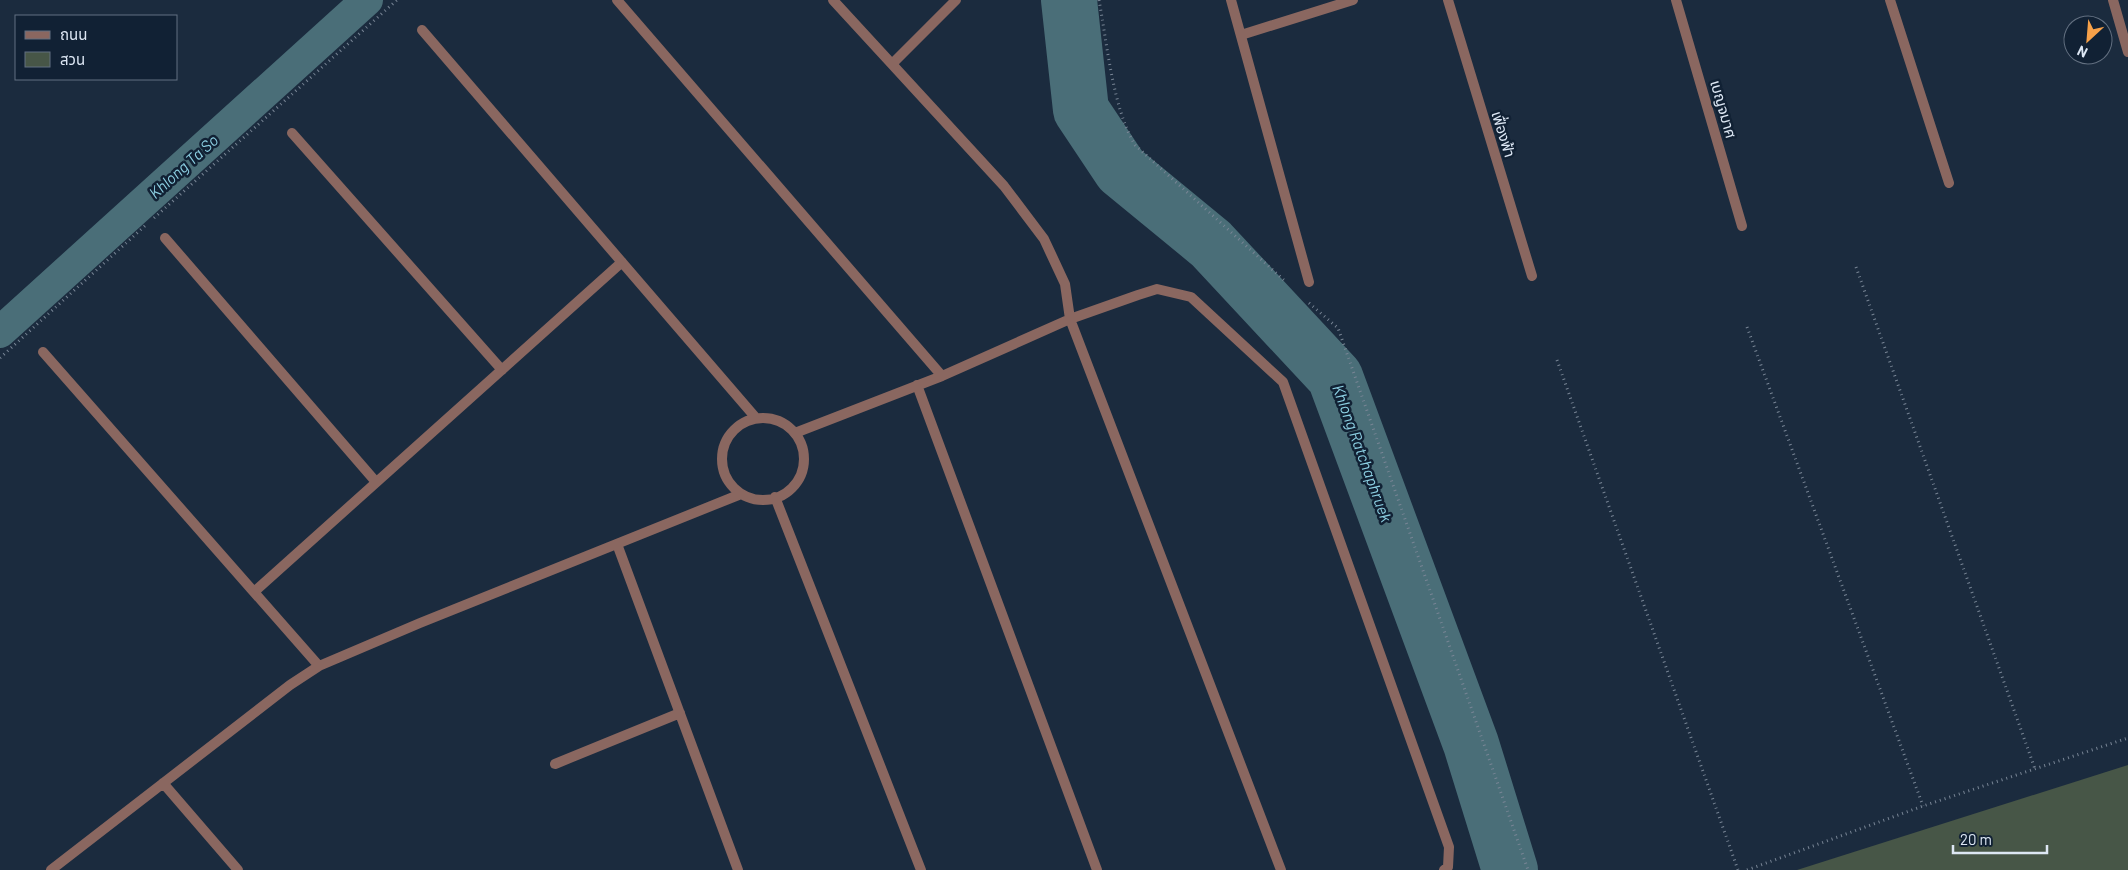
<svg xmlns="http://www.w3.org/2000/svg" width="2128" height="870" font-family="Barlow,'Noto Sans Thai',sans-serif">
  <rect width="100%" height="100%" fill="#1b2b3e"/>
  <path fill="#475647" d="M2128,765v105h-331z"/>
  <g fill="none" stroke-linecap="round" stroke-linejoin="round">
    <path stroke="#4a6e78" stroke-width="32" d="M0,332l367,-332"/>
    <path stroke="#4a6e78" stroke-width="56" d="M1069,0l12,110 40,60 90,74 124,133 136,367 39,126"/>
    <path stroke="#788595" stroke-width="3" stroke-dasharray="1 4" stroke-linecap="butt" d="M1099,0c8,43 14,109 36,145l151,137
      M154,218l243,-218
      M1856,267l179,502
      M1309,303l29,25 190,542
      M1747,327l176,479
      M0,358l147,-134
      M1557,360l181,510
      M1747,870l176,-64 205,-68"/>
    <path stroke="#8a6760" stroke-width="10" d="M617,0l325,376
      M833,0l171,186 40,53 21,45 5,35 211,551
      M1231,0l78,282
      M1448,0l84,276
      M1676,0l66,226
      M1890,0l59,183
      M2113,0l15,52
      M422,30l334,388
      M1241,35l112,-35
      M892,64l64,-64
      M292,133l210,237
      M165,238l211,244
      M43,352l276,314
      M917,385l180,485
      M722 459a41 41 0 1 1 82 0a41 41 0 1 1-82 0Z
      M795,433l147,-57 128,-57 68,-24 19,-6 34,8 92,85 166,465 -1,20 -4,3
      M775,497l146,373
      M617,544l121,326
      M254,592l368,-330
      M555,764l125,-51
      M163,783l75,87
      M51,870l239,-185 29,-19 101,-43 321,-129"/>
  </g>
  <g text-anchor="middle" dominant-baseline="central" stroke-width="5" stroke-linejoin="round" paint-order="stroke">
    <g font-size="15" fill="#dde7f4" stroke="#112134">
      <text transform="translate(1724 109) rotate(74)">เบญจมาศ</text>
      <text transform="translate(1504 134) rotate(73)">เฟื่องฟ้า</text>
    </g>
    <g font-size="16" font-style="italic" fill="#8ccfe2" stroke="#112134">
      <text transform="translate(183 166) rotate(-42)">Khlong Ta So</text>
      <text transform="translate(1363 453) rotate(70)">Khlong Ratchaphruek</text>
    </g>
  </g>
  <rect x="15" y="15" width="162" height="65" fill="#112134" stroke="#637081"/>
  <rect x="25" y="31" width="25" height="8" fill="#8a6760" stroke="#637081"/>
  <text x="60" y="40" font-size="15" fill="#dde7f4">ถนน</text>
  <rect x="25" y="52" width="25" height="15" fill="#475647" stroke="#637081"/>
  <text x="60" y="65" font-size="15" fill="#dde7f4">สวน</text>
  <g transform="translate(2088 40) rotate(206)"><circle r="24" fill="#112134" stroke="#637081"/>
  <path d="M0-4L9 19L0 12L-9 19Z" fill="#f7a149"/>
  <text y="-8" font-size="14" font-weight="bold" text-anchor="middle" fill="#dde7f4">N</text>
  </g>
  <path d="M1953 845v8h94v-8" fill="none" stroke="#dde7f4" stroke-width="2.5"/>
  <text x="1960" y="845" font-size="15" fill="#dde7f4" stroke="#112134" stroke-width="4" paint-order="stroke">20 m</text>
</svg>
